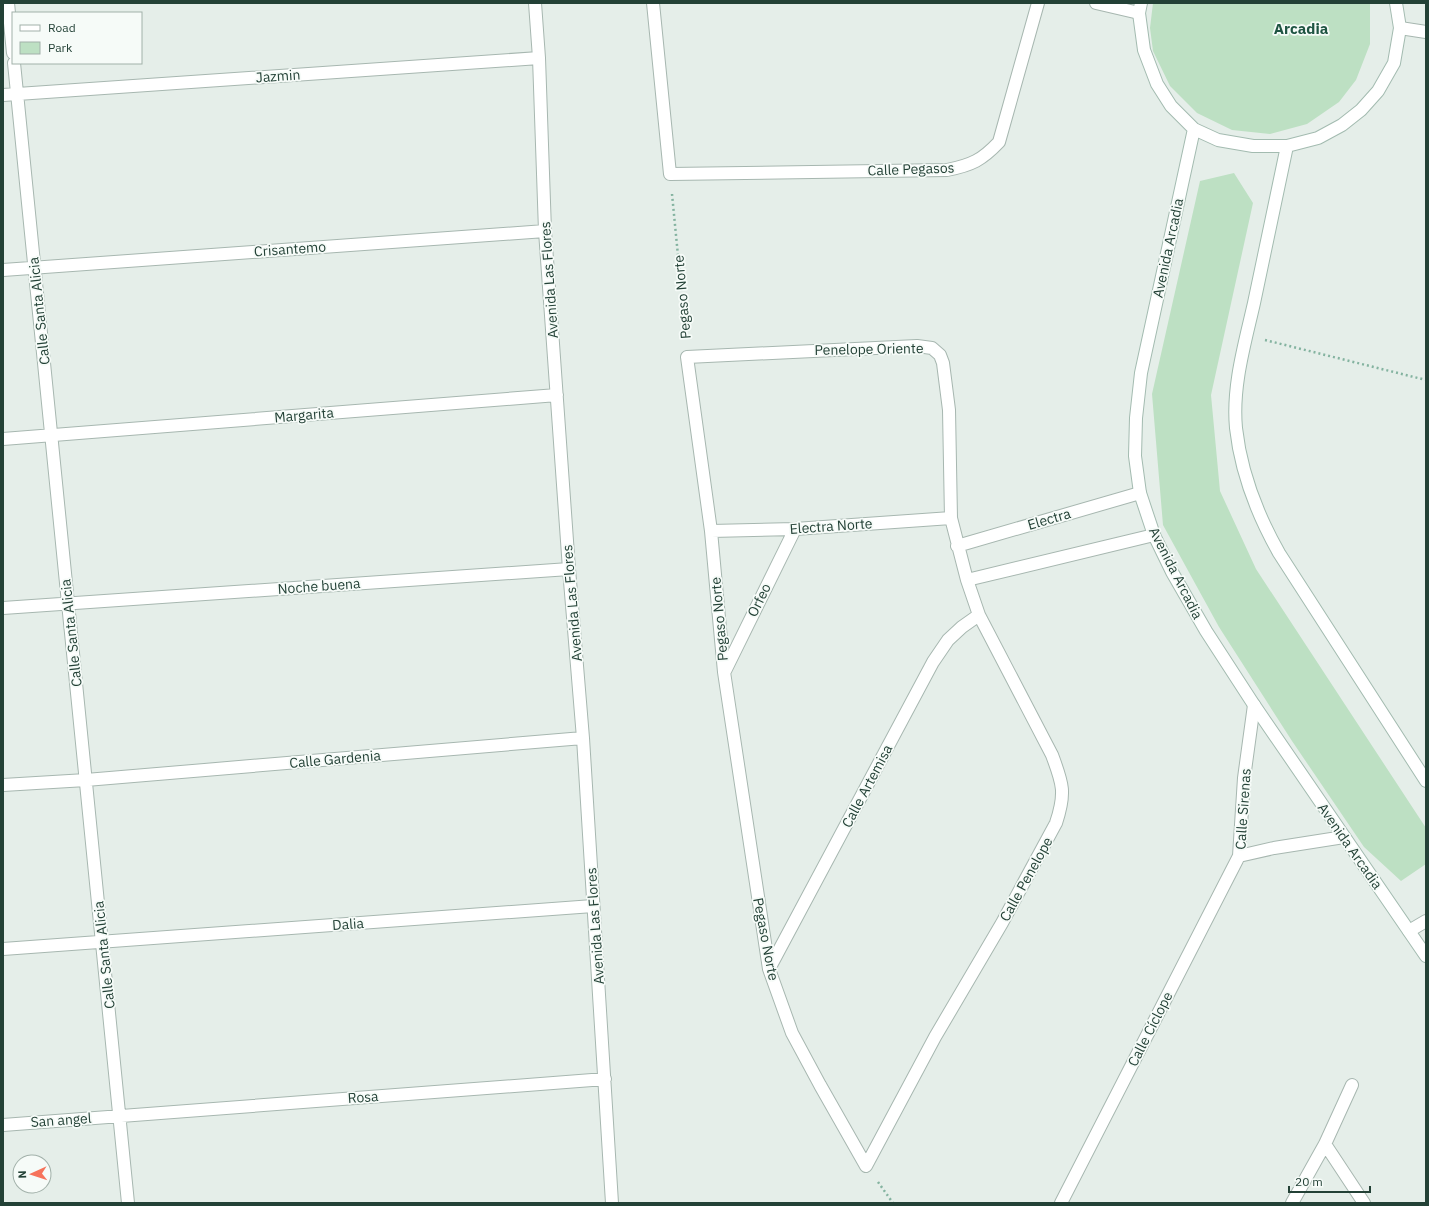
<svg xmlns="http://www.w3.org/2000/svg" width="1429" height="1206" font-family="'IBM Plex Sans',sans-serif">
  <rect width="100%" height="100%" fill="#e5eee9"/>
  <path fill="#bde0c3" d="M1153,3h217v41l-14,36 -17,22 -32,22 -37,10 -38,-4 -35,-17 -27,-27 -17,-35 -3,-23z
    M1234,173l19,30 -42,192 9,96 36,78 170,259v36l-25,17 -37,-34 -72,-106 -73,-114 -56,-102 -11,-131 48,-213z"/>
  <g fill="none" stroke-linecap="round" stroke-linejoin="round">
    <g stroke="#a7b7b0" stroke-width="14">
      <path id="street" d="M8,3l5,50
        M535,3l4,55 6,173 24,338 14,169 29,465
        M653,3l17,171 277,-4c25,-5 35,-10 52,-28l39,-139
        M1096,3l43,10
        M1400,28l26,4
        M14,63l114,1140
        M3,95l536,-37
        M3,270l542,-39
        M917,346l15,2 8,7 3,8 6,47 2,108 16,62 12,35 73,140c11,29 14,38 4,68l-54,100 -67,114 -69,129 -46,-81 -28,-52 -23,-64 -45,-297 -13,-141 -24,-174z
        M3,439l554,-44
        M711,531l84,-2 156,-11
        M957,546l183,-53
        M967,580l187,-45
        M3,608l566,-39
        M725,671l70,-142
        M3,785l83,-5 497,-42
        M1239,856l35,-8 70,-11
        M1409,931l17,-10
        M3,949l590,-43
        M769,969l164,-307 15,-22 14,-13 17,-12
        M3,1125l602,-46
        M1325,1144l39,59
        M1061,1203l178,-347 5,-78 10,-73
        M1292,1203l33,-59 27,-59"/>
    </g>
    <g stroke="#a3bbb0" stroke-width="14">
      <path id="secondary" d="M1141,3l-2,10 5,37 13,34 14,22 23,23 24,11 35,6h34l31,-8 24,-13 19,-15 17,-19 16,-28 6,-35 -4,-25
        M1194,129l-53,244 -5,45 -1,38 5,37 14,42 18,37 34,59 48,74 172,251
        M1287,146c-11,52 -22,104 -33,157 -9,40 -22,83 -18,125 5,45 21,86 43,125l147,228"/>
    </g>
    <path stroke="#84b3a0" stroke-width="2.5" stroke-dasharray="2 3" stroke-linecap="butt" d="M672,194l14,144
      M1265,340l161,40
      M878,1182l15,21"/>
    <use href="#street" stroke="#fff" stroke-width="12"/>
    <use href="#secondary" stroke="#fff" stroke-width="12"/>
  </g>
  <g text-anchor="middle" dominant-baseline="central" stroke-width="3.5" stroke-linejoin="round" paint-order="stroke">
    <g font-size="14" fill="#234136" stroke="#f6fbf8">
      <text transform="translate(278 76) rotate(-4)">Jazmin</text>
      <text transform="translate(911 169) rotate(-2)">Calle Pegasos</text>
      <text transform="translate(1168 248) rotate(-78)">Avenida Arcadia</text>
      <text transform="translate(290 249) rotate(-4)">Crisantemo</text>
      <text transform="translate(549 280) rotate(-94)">Avenida Las Flores</text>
      <text transform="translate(682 297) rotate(-95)">Pegaso Norte</text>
      <text transform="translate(39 311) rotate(-96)">Calle Santa Alicia</text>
      <text transform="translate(869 349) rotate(-1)">Penelope Oriente</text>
      <text transform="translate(304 415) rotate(-5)">Margarita</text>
      <text transform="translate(1049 519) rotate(-16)">Electra</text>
      <text transform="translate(831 526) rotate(-4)">Electra Norte</text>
      <text transform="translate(1176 573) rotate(63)">Avenida Arcadia</text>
      <text transform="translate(319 586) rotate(-4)">Noche buena</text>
      <text transform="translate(759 600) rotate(-64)">Orfeo</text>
      <text transform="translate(572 603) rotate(-95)">Avenida Las Flores</text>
      <text transform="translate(719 619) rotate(-95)">Pegaso Norte</text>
      <text transform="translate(71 633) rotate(-96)">Calle Santa Alicia</text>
      <text transform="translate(335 759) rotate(-5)">Calle Gardenia</text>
      <text transform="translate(867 786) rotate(-62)">Calle Artemisa</text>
      <text transform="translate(1243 809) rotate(-86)">Calle Sirenas</text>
      <text transform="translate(1350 846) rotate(55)">Avenida Arcadia</text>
      <text transform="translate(1026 879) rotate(-61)">Calle Penelope</text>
      <text transform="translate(348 924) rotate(-4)">Dalia</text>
      <text transform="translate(595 926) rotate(-94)">Avenida Las Flores</text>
      <text transform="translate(766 939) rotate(79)">Pegaso Norte</text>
      <text transform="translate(104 955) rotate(-96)">Calle Santa Alicia</text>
      <text transform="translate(1150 1029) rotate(-63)">Calle Cíclope</text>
      <text transform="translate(363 1097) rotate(-4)">Rosa</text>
      <text transform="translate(61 1120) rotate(-4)">San angel</text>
    </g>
    <g font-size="15" font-weight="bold" fill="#1e5442" stroke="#f6fbf8">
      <text x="1301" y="28">Arcadia</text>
    </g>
  </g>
  <rect width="1429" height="1206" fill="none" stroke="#234136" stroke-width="8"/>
  <rect x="12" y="12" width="130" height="52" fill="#f6fbf8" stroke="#a2b1aa"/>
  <rect x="20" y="25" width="20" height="6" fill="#ffffff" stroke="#a2b1aa"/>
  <text x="48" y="32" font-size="12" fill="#234136">Road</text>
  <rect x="20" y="42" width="20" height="12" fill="#bde0c3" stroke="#a2b1aa"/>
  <text x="48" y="52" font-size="12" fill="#234136">Park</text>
  <g transform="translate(32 1174) rotate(267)"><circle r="19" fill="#f6fbf8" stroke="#a2b1aa"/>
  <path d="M0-3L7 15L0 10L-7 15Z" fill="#f6735b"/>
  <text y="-6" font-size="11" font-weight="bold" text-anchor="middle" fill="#234136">N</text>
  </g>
  <path d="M1289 1186v6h81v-6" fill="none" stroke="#234136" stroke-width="2"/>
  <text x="1295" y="1186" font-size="12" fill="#234136" stroke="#f6fbf8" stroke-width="3" paint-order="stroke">20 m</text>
</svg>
